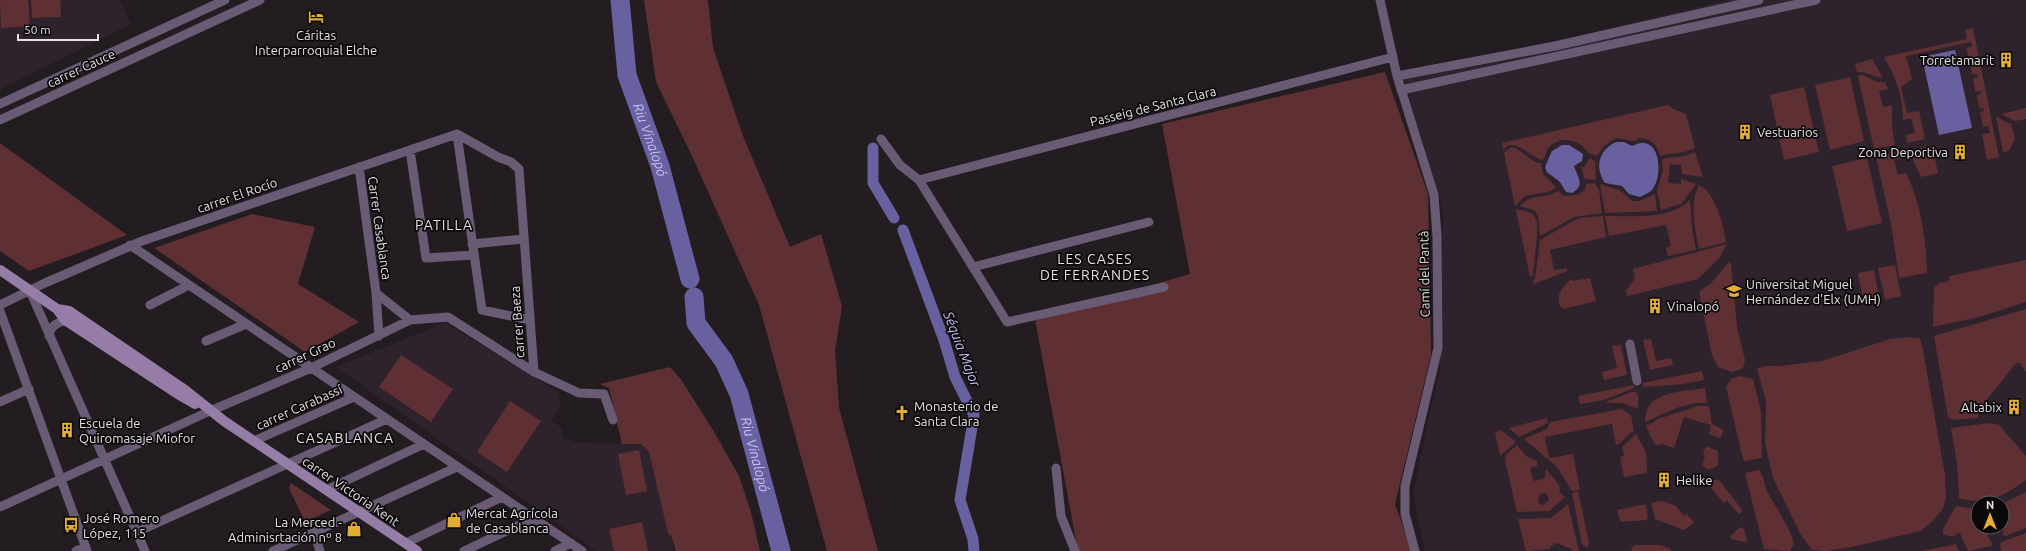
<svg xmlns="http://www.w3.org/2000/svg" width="2026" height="551" font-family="Ubuntu,sans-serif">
  <rect width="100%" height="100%" fill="#231d22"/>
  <path fill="#2e232c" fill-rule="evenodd" d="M0,0h120l11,24 -131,65z
    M1728,0h298v551h-601l-12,-57 17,-82 10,-40 3,-163 -40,-132zM1978,503h24v24h-24z
    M445,323l113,69 3,12 -10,16 11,8 1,10 16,5 62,1 8,8 22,84 2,15h-76l-261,-184z"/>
  <path fill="#5f3033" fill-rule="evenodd" d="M0,0h28l2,26 -29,2z
    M31,0h29l1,17 -29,1z
    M644,0h64l5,48 30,88 47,111 31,-13 21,72 -7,45 4,57 39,143h-51l-68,-246 -67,-149 -36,-74z
    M1973,28l26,129 -12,3 -5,-26 8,-1 -2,-7 -5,1 -3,-15 4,-1 -1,-3h-4l-2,-13 4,-1v-3h-6l-2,-13h5l-1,-4h-5l-2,-11 4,-1 -1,-4h-4l-3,-10 6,-2 -1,-4 -65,14 6,23 -11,8 6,26 12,-2 6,28 -18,4 -1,-8 9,-2 -4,-15 -8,2c0,-24 -7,-42 -19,-63l83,-18 -2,-9z
    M1872,59l11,19c-10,-1 -16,-7 -26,-6l-2,-8z
    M1385,72l43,122 3,161 -36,149 17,47h-334l-43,-232 155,-45 -28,-150z
    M1863,75l14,7h8l3,7 -9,2 4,16 9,-2v22l3,18 -21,4 -16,-73z
    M1850,77l14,64 -34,9 -15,-65z
    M1804,87l15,65 -35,8 -14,-65z
    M1668,105l5,4 13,5 9,34c-15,7 -20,4 -35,8 -3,-11 -8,-17 -21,-18l-5,3 -18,-3 -12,8 -7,10 -9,-3c-7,-13 -26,-18 -38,-7 -4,4 -4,9 -7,14 -13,-2 -29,-25 -40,-10l-1,-7z
    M2026,108v11l-11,2 -14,-7z
    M1996,117l15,7 4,15 -6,12 -6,1z
    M0,143l127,92 -98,36 -29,-20z
    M1932,145l6,28 -17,4 -12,-26z
    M1511,147c12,2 18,16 30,16l2,11 13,13 -5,4 -26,5 -10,10 -11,-53z
    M1695,152l8,25 -21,-3 -1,-9 -11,-1 -2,19 13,1v-5l15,5 -15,20 -20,6 -4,-20 6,-19 -1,-11c13,-6 18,0 33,-8z
    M1898,152l3,6 -7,2 4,15 8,-2c15,30 20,67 21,100l-28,5 -8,-54 -15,-67z
    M1590,158l5,3 1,19 -11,-1 -4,-12h3z
    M1867,158l15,65 -35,8 -15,-65z
    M1595,183l4,7 3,23 -28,4 -34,19 -2,-20 -4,-6 -14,-4c13,-14 23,-6 38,-15l6,5 13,-1 8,-5 1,-6z
    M1600,184l21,7 11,10h7l16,-7 2,17 -52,2z
    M1699,185c17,8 24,39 27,57l-27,7c-4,-21 -10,-45 0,-64z
    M1690,200l2,29 4,21 -28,6 -2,-8 5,-2 -5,-21 -57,11 -4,-20c27,0 65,4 85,-16z
    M1516,210h8l9,4 4,8v14l-4,39 -3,2z
    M252,214l63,13 -17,57 61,38 -54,30 -151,-104z
    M1603,216l3,21 -56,13 4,20 13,-2v3l-33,13 -1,-3 2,-3 5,-38 39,-22z
    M1727,244l-7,13 -22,22 -71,17 -1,-5 9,-13 -2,-9z
    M2026,260v42l-47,15 -46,10 1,-39 5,-5 10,-2v-5z
    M1729,262l2,2 6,63 8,33 -2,8 -10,4 -15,-5 -6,-12 -13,-63 13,-10z
    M1895,265l6,31 -16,4 -7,-32z
    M1874,270l6,31 -16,3 -6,-31z
    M1590,278l6,23 -32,8 -4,-3c-4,-13 2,-18 11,-27l2,2z
    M2026,309v63l-6,-9h-4l-31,39 -8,16 -25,2 -4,-3 -14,-81z
    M1909,337l11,1 3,12 22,125 1,24 -4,11 -11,13 -11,8 -68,16 -25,4 -15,-1 -11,-15 -28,-57 -8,-35 1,-42 -9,-32 7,-3h15l43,-5 68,-22z
    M1651,339l5,22 15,-3 2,7 -23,5 -7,-30z
    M1621,345l6,30 -23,5 -2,-8 15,-4 -5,-22z
    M401,355l52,34 -22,33 -52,-35z
    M670,367l12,14 31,49 26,46 12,36 9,39h-84l-5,-15 -3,-3 -19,-81 -8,-8h-19l-13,-56 -9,-4z
    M1702,371l2,9 -21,4 -39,3 -2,-4z
    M1739,376l14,3 8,33 1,46 -17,3 -2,-2 -17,-72 5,-8z
    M1634,385v3l-30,12 -24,4 -2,-8z
    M1705,388l2,15c-22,-2 -42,11 -62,19 -1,-31 37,-30 60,-34z
    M1632,392h4l2,3v14l-15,-6h-16l1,-2z
    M510,401l31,20 -34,51 -30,-20z
    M1698,406h11l3,18 12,6 -4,8 -11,-4 2,-9 -27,-8 -10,31 -11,-4 -7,1 -6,-9 -4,-11h3l9,-6z
    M1622,409l9,6 3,16c-7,3 -11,12 -18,14l-4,-21 -67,13 4,21 24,-4 7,36 -8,1 -15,-24 -33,-28 23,-10 3,-7z
    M1547,418l1,5 -29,14 -10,-9z
    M1990,423l9,2 27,31v24c-19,15 -43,26 -67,18l-2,-35 -6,-35z
    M1501,430l15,12 -16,14 -5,-23z
    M1636,434l10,18 1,21 -23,4 -4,-20 4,-1 -2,-9z
    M1517,445l9,11 11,5v5l-5,1 -2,3 4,11 9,-2 3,-4 -1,-4 2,-1 12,15 1,8 5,4 -16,14 -32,1 -12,-52 1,-5zM1543,493l4,1 2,6 -7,6 -4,-5 1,-6z
    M1706,446l12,5v14l-9,5 -7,-4 3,-10 -2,-2z
    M639,450l8,41 -21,4 -8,-41z
    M1759,470c5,7 5,15 9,23 9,17 21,32 26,51l-4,7 -26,-2 -19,-76z
    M1710,480h9l21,27 2,4 -3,3 -12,-13 -3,2 -12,-14z
    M291,483l40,27 -26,12 -16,-34z
    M1578,491l11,52 -2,5 -5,-4 -10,-51z
    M2026,492v36l-20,8 -3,-1 3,-33z
    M1662,501l14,5 8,10 3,-2 7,9 -10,7 -29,-11 -4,-16z
    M1568,504l11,47h-6l-1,-2 -15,-6 -6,3 -1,3 -24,2 -8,-32 33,-1z
    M1646,504l2,14 -2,2 -24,2 -2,-2 -3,-10z
    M1956,506l14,2 8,11v8h5l9,16 -1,3 -23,5 -8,-18h-3l-4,4 -10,-3v-5z
    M642,522l6,29h-34l-5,-22z
    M1740,527l4,2 3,12 -2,1 -14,-3v-3z
    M2026,533v18h-25l-1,-7 2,-2z
    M1956,544l3,7h-37z
    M1635,545h26l9,4 1,2h-39l-1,-2z"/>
  <path fill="#6960a0" d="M1955,50l17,78 -33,7 -17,-78z
    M1616,142h8l8,4c4,-1 8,-4 12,-3 18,2 18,37 7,48 -3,2 -7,4 -11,6l-11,-3 -7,-8 -17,-3c-11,-16 -6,-33 11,-41z
    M1562,145h7l14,9 -1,7 -8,5c3,10 12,19 -2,27l-6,-1 -6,-10 -13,-10 -2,-5 7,-16z"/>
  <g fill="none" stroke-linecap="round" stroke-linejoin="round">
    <path stroke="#6960a0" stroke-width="11" d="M873,148v35l21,35
      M903,230l41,110 11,37 19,38 -14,85 13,39 1,12"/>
    <g stroke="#6960a0" stroke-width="19">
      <path id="s1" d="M620,0l7,75 33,91 30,113"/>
      <path id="s2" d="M694,297l2,26 28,38 15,33 42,157"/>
    </g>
    <path stroke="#6a5b75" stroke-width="9" d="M1380,0l17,76 37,119 3,41 1,112 -33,138v28l10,37
      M1397,76l158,-30 204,-46
      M1401,90l415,-90
      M0,104l225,-104
      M0,120l260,-120
      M457,134l41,23 13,5 8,7 15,203 45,21 25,1 9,26
      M457,134l25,176 48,10
      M881,139l19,26 19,15 88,142 157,-35
      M410,150l16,108 48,-3
      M359,167l17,126 3,43
      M919,180l474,-123
      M472,244l52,-5
      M130,245l452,306
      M973,267l176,-45
      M30,291l115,260
      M376,293l34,27 38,-3 86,55
      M0,305l45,-22 97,-42 315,-107
      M150,305l39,-20
      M0,311l87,240
      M49,336c2,-10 6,-12 16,-16
      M206,341l40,-17
      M1630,344l7,37
      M0,402l29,-13
      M254,441l100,-44
      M1056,468l5,48 14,35
      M326,490l98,-46
      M0,507l210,-96 101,-43 99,-48
      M137,532l250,-113
      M314,533l6,18
      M406,543l96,-46
      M76,551l10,-4
      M273,551l184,-84
      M464,551l70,-33
      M555,551l16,-8"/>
    <path stroke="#967da7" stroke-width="10" d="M0,270l57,39 8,11 116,76 14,8
      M57,309l12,2 116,79 39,31 193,130"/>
  </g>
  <defs>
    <g id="hotel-bare" transform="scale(1.2)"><path d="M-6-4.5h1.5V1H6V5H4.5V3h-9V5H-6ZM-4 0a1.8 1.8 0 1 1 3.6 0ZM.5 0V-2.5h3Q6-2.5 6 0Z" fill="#e4ae35" stroke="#0b080a" stroke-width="2.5" paint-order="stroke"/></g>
    <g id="building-bare" transform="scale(1.2)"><path d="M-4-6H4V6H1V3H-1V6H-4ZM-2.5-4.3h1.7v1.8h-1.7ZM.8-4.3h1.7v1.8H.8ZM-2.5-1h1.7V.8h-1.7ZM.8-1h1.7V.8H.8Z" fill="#e4ae35" stroke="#0b080a" stroke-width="2.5" paint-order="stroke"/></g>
    <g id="university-bare" transform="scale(1.2)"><path d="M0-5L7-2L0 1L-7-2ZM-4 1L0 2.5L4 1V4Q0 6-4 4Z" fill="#e4ae35" stroke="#0b080a" stroke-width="2.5" paint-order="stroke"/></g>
    <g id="church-bare" transform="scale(1.2)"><path d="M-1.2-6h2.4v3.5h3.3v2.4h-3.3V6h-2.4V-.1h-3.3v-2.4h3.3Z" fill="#e4ae35" stroke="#0b080a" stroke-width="2.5" paint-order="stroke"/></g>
    <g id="shop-bare" transform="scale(1.2)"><path d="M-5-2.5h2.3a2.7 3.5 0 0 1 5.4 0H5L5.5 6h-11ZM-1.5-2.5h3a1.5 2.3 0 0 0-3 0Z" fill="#e4ae35" stroke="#0b080a" stroke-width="2.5" paint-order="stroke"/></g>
    <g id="bus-bare" transform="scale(1.2)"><path d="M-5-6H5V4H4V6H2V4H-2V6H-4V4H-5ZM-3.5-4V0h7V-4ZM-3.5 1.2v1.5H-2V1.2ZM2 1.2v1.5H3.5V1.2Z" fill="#e4ae35" stroke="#0b080a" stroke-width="2.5" paint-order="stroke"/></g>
  </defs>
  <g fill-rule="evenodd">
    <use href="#hotel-bare" x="316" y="17"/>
    <use href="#building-bare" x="2006" y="60"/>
    <use href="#building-bare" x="1745" y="132"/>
    <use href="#building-bare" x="1960" y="152"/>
    <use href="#university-bare" x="1734" y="291"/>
    <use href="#building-bare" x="1655" y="306"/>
    <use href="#building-bare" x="2014" y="407"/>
    <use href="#church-bare" x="902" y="413"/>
    <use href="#building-bare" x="67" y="430"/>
    <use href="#building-bare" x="1664" y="480"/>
    <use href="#shop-bare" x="454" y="520"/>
    <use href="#bus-bare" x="71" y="525"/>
    <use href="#shop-bare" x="354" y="529"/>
  </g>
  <g text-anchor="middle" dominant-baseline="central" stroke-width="3.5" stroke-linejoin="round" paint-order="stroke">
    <g font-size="13" fill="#e6e1e5" stroke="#0b080a" text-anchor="start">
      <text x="316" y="35" text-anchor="middle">Cáritas<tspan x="316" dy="15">Interparroquial Elche</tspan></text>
      <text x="1994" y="60" text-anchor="end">Torretamarit</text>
      <text x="1757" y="132">Vestuarios</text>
      <text x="1948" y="152" text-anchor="end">Zona Deportiva</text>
      <text x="1746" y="284">Universitat Miguel<tspan x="1746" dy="15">Hernández d'Elx (UMH)</tspan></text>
      <text x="1667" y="306">Vinalopó</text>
      <text x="914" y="406">Monasterio de<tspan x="914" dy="15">Santa Clara</tspan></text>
      <text x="2002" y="407" text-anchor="end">Altabix</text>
      <text x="79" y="423">Escuela de<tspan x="79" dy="15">Quiromasaje Miofor</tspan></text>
      <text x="1676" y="480">Helike</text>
      <text x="466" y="513">Mercat Agrícola<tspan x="466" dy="15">de Casablanca</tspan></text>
      <text x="83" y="518">José Romero<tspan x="83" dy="15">López, 115</tspan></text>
      <text x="342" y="522" text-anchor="end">La Merced -<tspan x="342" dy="15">Adminisrtación nº 8</tspan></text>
    </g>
    <g font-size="13" fill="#e6e1e5" stroke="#0b080a">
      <text transform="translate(81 68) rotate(-25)">carrer Cauce</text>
      <text transform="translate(1153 106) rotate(-14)">Passeig de Santa Clara</text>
      <text transform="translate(237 195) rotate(-19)">carrer El Rocío</text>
      <text transform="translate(380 228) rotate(82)">Carrer Casablanca</text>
      <text transform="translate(1424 274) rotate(-91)">Camí del Pantà</text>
      <text transform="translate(517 322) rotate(-94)">carrer Baeza</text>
      <text transform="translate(305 355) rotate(-25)">carrer Grao</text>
      <text transform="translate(299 407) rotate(-24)">carrer Carabassí</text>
      <text transform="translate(351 491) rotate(34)">carrer Victoria Kent</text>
    </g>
    <g font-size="14" font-style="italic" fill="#c5bff7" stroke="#0b080a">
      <text stroke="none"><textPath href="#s1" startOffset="144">Riu Vinalopó</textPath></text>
      <text transform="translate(962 349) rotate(69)">Séquia Major</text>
      <text stroke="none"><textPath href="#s2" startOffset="172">Riu Vinalopó</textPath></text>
    </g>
    <g font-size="14" letter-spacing="1" fill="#e6e1e5" stroke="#0b080a">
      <text x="444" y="225">PATILLA</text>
      <text x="1095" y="259">LES CASES<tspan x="1095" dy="16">DE FERRANDES</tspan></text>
      <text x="345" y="438">CASABLANCA</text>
    </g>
  </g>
  <g transform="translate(1990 515)"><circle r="19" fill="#0b080a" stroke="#635f62"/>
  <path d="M0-3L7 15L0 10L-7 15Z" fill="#e4ae35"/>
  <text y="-6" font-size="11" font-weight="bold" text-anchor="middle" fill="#e6e1e5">N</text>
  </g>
  <path d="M18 34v6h80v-6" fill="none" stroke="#e6e1e5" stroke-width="2"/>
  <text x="24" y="34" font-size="12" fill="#e6e1e5" stroke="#0b080a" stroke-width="3" paint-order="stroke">50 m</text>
</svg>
